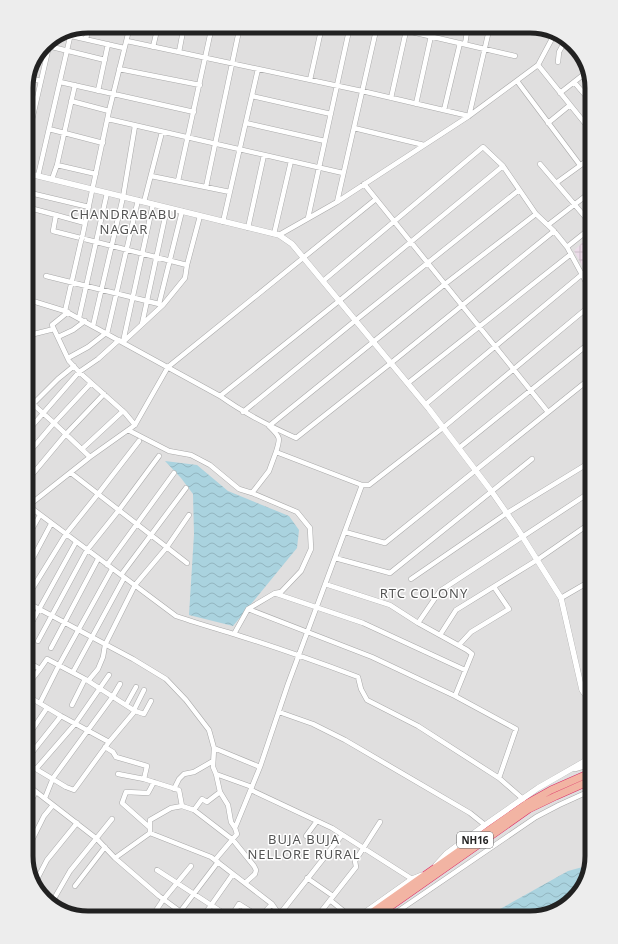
<svg xmlns="http://www.w3.org/2000/svg" width="618" height="944" font-family="'Noto Sans',sans-serif">
  <defs>
    <pattern id="industrial-grid" width="8" height="8" patternUnits="userSpaceOnUse"><rect width="8" height="8" fill="#ebdbe8"/><path d="M0 4h8M4 0v8" fill="none" stroke="#c9bcc7"/></pattern>
    <pattern id="water-waves" width="16" height="10" patternUnits="userSpaceOnUse"><rect width="16" height="10" fill="#aad3df"/><path d="M0 5q4-4 8 0t8 0" fill="none" stroke="#92b5bf"/></pattern>
  </defs>
  <rect width="100%" height="100%" fill="#f2efe9"/>
  <path fill="#e0dfdf" d="M88,26h446l30,10 21,24 7,28v772l-10,30 -24,21 -28,7h-446l-30,-10 -21,-24 -7,-28v-772l18,-40z"/>
  <path fill="url(#industrial-grid)" d="M592,233v50l-18,-32z"/>
  <path fill="url(#water-waves)" d="M165,461l32,4 31,26 61,25 10,14 -2,18 -64,78 -44,-11 5,-81 -1,-40 -12,-16z
    M590,865l-8,25 -24,21 -28,7h-25l-5,-9 68,-38z"/>
  <g fill="none" stroke-linecap="round" stroke-linejoin="round">
    <g stroke="#a9a9a9" stroke-width="5.5">
      <path id="minor" d="M103,26l26,6
        M386,26l129,30
        M67,35l57,13
        M86,39l3,-13
        M127,41l235,50 107,25 21,-90
        M465,44l3,-18
        M44,45l61,15
        M153,47l5,-21
        M179,52l5,-26
        M558,62l1,-10 7,-13
        M538,65l17,-32
        M119,69l81,16
        M29,78l12,3
        M310,80l12,-54
        M517,81l63,84
        M60,82l134,30
        M574,82l18,21
        M98,91l10,-47
        M560,93l28,-22
        M252,96l79,18
        M391,98l15,-67
        M71,101l38,10
        M416,104l15,-68
        M444,110l16,-67
        M108,119l235,54
        M246,123l79,18
        M548,123l22,-18
        M354,128l70,17
        M49,129l54,14
        M26,146l24,-104
        M540,164l52,61
        M57,165l39,9
        M38,176l33,-143
        M151,176l79,16
        M52,179l5,-14 18,-80
        M178,181l34,-155
        M556,183l36,-26
        M364,184l184,228
        M206,187l34,-161
        M26,192l63,15
        M144,202l18,-70
        M337,202l40,-176
        M26,207l30,8 -3,16 134,34
        M536,214l-91,70 -176,142c11,11 12,11 7,26l86,33h7l75,-58 148,-123
        M56,215l29,8
        M308,218l42,-192
        M223,222l35,-153
        M548,225l44,-34
        M248,228l16,-73
        M274,234l17,-73
        M279,235l58,-33 132,-86 69,-51 54,67
        M82,238l27,-127 21,-85
        M81,241l-16,70 155,85c24,17 49,30 76,42l95,-75 163,-132 13,16
        M46,276l117,29
        M323,281l160,-134 20,19 33,48 18,17
        M592,293l-25,-46 25,-20
        M26,299l39,12
        M159,304l23,-93
        M79,318l28,-125
        M142,324l25,-116
        M93,326l30,-129 12,-71
        M107,334l31,-134
        M26,336l28,-7
        M58,337l15,-7 12,-9
        M123,342l40,-37 22,-27 2,-13 13,-49
        M123,342l30,-138
        M68,358l20,-11 18,-14
        M408,383l163,-129
        M220,396l119,-95 164,-135
        M26,398l28,25 37,-40
        M426,404l166,-138
        M26,411l32,-32 16,-13
        M243,412l113,-92 163,-130
        M135,425l33,-58 208,-168
        M128,430l41,21 22,4 19,10 29,24 13,4
        M26,433l53,-61 19,-13 21,-19
        M459,448l133,-107
        M82,449l41,-38
        M26,456l28,-33 36,34
        M71,473l116,90
        M26,482l40,-48 38,-40
        M26,504l150,112c20,7 41,13 61,19 41,13 81,27 121,42l3,12 6,11 51,26 81,52 24,21
        M26,510l2,-4 62,-49 45,-32 -10,-12 -46,-41 -10,-11 -17,-36 16,-13
        M345,532l40,11 207,-166
        M26,540l14,-25
        M335,558l55,15 142,-114
        M107,565l67,-92
        M26,571l25,-47
        M121,575l65,-87
        M411,579l96,-66 85,-52
        M325,584l65,21 28,18 49,27 5,4 -17,42
        M277,594l86,29 102,47
        M561,598l31,-18
        M26,599l40,-65 32,-40 41,-53
        M26,602l107,57 33,20 20,21 23,30 5,18 -1,19 3,7 4,18
        M248,609l124,48 83,39 61,33 -17,49
        M418,623l22,-32 152,-100
        M26,633l50,-91
        M234,634l14,-25 27,-16 6,-1 20,-21 10,-22 -1,-21 -13,-16 -45,-19 17,-22 7,-19
        M440,635l16,-25 81,-50 55,-38
        M38,641l49,-91 32,-40 40,-54
        M459,645l12,-13 38,-23 -15,-22
        M51,648l47,-89
        M26,661l14,8 7,-10 38,20 50,32 9,3 7,-13
        M73,672l51,-94
        M88,681l10,-12 5,-12 2,-12 30,-60 32,-38 22,-32
        M26,687l14,-18
        M26,695l35,21 48,26
        M40,703l19,-38 53,-96
        M72,705l13,-26
        M126,705l10,-18
        M134,710l10,-20
        M279,712l34,12 32,16 125,73 15,12
        M26,739l21,-31
        M105,747l8,5 3,5 31,9 -3,13
        M214,748l46,19
        M26,760l35,-44
        M26,763l40,24 8,3 35,-48 26,-31
        M36,769l39,-45 34,-49
        M575,769l17,-5
        M118,774l26,5 35,11 3,16
        M216,774l36,13
        M26,784l71,55 18,19 44,38 30,22
        M174,789l5,-10 5,-5 10,-2 19,-11
        M251,790l81,38 80,51
        M45,798l8,-20 60,-82 7,-12
        M28,806l8,-14
        M194,810l39,30 21,26 2,4 -1,4 -10,9
        M149,827l-27,-24 4,-11 22,1 6,-11
        M150,833v-13l21,-12 11,-2 12,4 8,-11 5,3 13,-10 8,13 3,17 4,6 25,-61 28,-83 74,-199
        M306,836l11,-15
        M26,852l18,-36 9,-11
        M115,858l35,-25 61,24 61,47 -13,14
        M215,860l22,-26 -2,-6
        M157,870l74,48
        M307,878l26,18
        M34,885l13,-25 30,-37
        M75,886l30,-39
        M330,900l22,18
        M51,904l19,-33 42,-52
        M272,904l10,14
        M180,912l38,-50
        M73,914l3,-3
        M279,915l63,-80
        M151,918l12,-18 28,-34
        M173,918l6,-7
        M202,918l31,-44
        M230,918l9,-14 21,13
        M316,918l40,-51 -1,-6 25,-39
        M388,918l148,-101 23,-12 33,-15"/>
    </g>
    <g stroke="#a9a9a9" stroke-width="6">
      <path id="tertiary" d="M26,173l253,62 13,9 137,165 63,83 25,36 44,70 21,92 10,14
        M436,865l10,-11 39,-29 53,-37 54,-31
        M357,918l55,-39 10,-4"/>
    </g>
    <g stroke="#dc2a67" stroke-width="8">
      <path id="trunk" d="M364,918l162,-114 25,-14 41,-18
        M374,918l155,-109 27,-13 36,-16"/>
    </g>
    <use href="#minor" stroke="#fff" stroke-width="4.5"/>
    <use href="#tertiary" stroke="#fff" stroke-width="5.5"/>
    <use href="#trunk" stroke="#f2b4a3" stroke-width="7"/>
    <g stroke="#a9a9a9" stroke-width="5.5" stroke-linecap="butt">
      <path id="minor-bridge" d="M81,241l1,-3"/>
    </g>
    <use href="#minor-bridge" stroke="#fff" stroke-width="4.5"/>
  </g>
  <g text-anchor="middle" dominant-baseline="central" stroke-width="3" stroke-linejoin="round" paint-order="stroke">
    <rect fill="#fff" stroke="#646464" stroke-width="1" x="457" y="832" width="36" height="16" rx="3"/>
    <g font-size="10" font-weight="bold" fill="#222">
      <text x="475" y="840">NH16</text>
    </g>
    <g font-size="13" letter-spacing="1" fill="#555" stroke="#fff">
      <text x="124" y="214">CHANDRABABU<tspan x="124" dy="15">NAGAR</tspan></text>
      <text x="424" y="593">RTC COLONY</text>
      <text x="304" y="839">BUJA BUJA<tspan x="304" dy="15">NELLORE RURAL</tspan></text>
    </g>
  </g>
  <path d="M0 0H618V944H0ZM88 33H530A55 55 0 0 1 585 88V856A55 55 0 0 1 530 911H88A55 55 0 0 1 33 856V88A55 55 0 0 1 88 33Z" fill="#ededed" fill-rule="evenodd"/>
  <path fill="none" stroke="#222" stroke-width="5" d="M88 33H530A55 55 0 0 1 585 88V856A55 55 0 0 1 530 911H88A55 55 0 0 1 33 856V88A55 55 0 0 1 88 33Z"/>
</svg>
